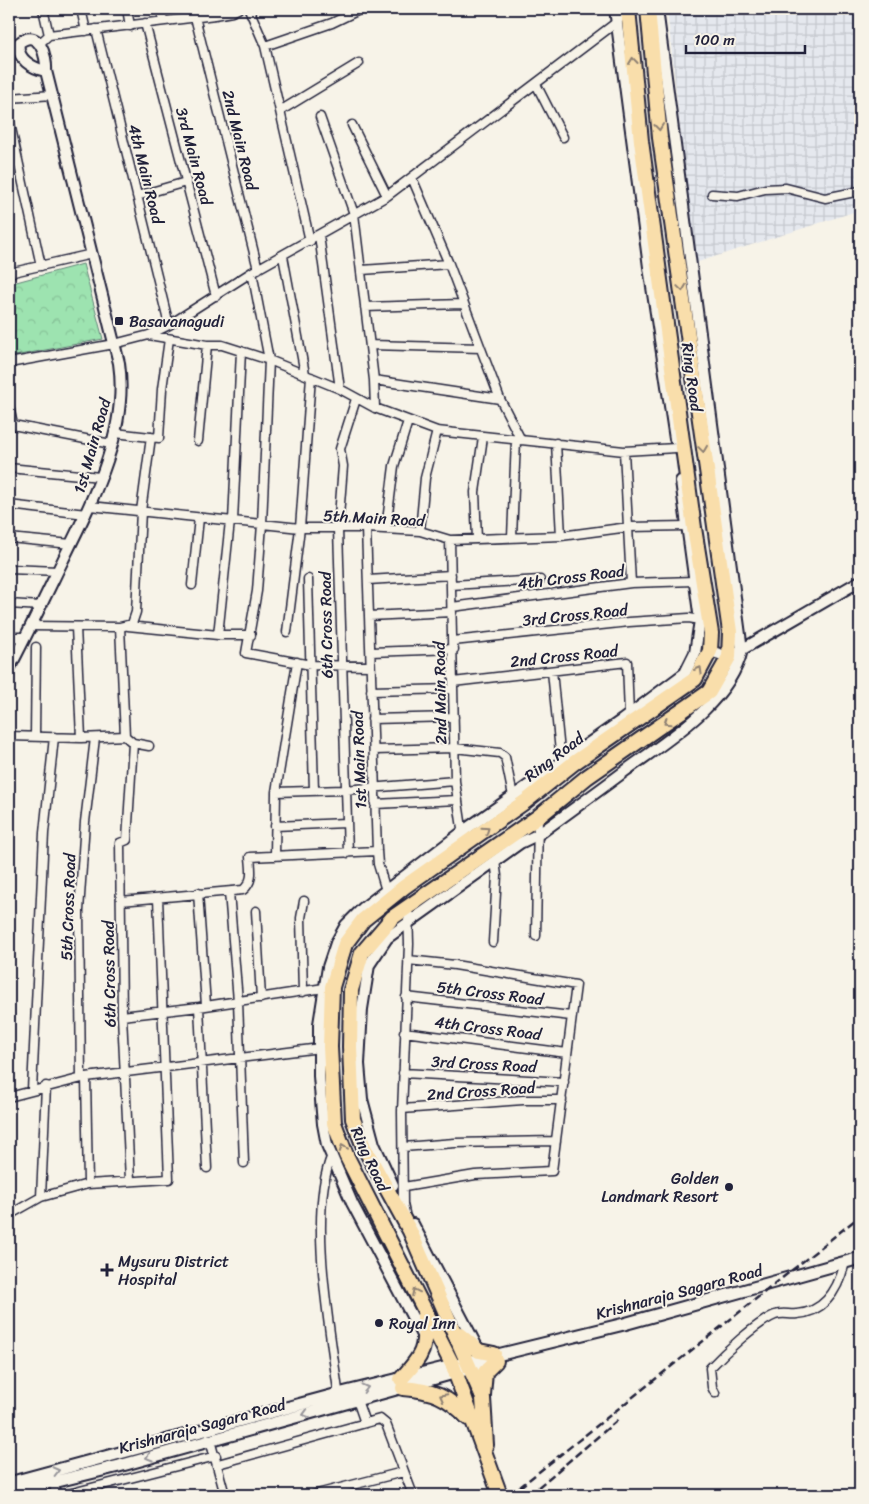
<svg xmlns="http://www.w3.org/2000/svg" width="869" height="1504" font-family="Sriracha,sans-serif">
  <defs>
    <pattern id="industrial-grid" width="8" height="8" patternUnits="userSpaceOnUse" patternTransform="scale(1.25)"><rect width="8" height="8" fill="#e5e8ee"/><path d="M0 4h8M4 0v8" fill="none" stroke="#c4c7cd"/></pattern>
    <pattern id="park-crowns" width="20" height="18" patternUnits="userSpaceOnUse" patternTransform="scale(1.25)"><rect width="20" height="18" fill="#9de3b0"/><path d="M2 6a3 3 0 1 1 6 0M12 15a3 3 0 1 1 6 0" fill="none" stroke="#87c298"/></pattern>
  </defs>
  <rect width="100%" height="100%" fill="#f7f3e8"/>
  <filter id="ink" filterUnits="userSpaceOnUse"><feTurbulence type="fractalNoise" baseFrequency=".02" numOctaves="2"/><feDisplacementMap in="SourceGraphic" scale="10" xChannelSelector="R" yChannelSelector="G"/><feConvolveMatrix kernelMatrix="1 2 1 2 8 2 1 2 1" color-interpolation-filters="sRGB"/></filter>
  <g filter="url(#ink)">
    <path fill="url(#industrial-grid)" d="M667,9h193v201l-165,53z"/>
    <path fill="url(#park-crowns)" stroke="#608276" d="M83,264l20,75 -94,18v-73z"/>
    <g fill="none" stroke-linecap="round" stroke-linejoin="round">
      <g stroke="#22223b" stroke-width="11">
        <path id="minor" d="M43,9l6,26
          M81,9l5,22
          M127,9l3,17
          M161,9l2,12
          M249,9l16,37 45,195
          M195,17l63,252
          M145,23l71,273
          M96,29l73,296
          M40,43l9,-8 166,-20 17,-3 6,-3
          M265,46l67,-23 29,-14
          M536,84l27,53
          M9,98l44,-3
          M280,111l79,-48
          M320,117l34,97 20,166 1,28
          M9,119l32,147
          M352,125l35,71
          M412,178l37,86 51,135 21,41
          M712,194l26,2 27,-7 21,-1 39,10 35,-7
          M137,196l49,-14
          M319,235l21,154
          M283,256l22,118
          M362,270l87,-6
          M252,272l17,88 -7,164 -5,67 -11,62 65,12 59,1
          M9,273l83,-19
          M365,307l97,-3
          M149,335l58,10h15l47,15 71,29 35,19 62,23 187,20 52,-3
          M371,345l110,3
          M9,363l105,-19 35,-9 20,-10 83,-53 135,-76 230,-174 9,-13
          M374,380l126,19
          M9,406l4,19
          M13,425l98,19
          M115,433l44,5 3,-49 7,-50
          M198,441l9,-96
          M556,443l5,93
          M624,451l7,132
          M9,468l91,9
          M9,505l77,9
          M90,506l210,22h66l54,3 30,9 111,-4 68,-9 58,-1
          M233,521l8,-170
          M366,528l11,323 1,13 9,30
          M386,529l8,-63 14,-45
          M420,531l5,-53 12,-47
          M512,537l4,-97
          M9,538l62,6
          M477,539l-2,-47 8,-55
          M450,540l5,241 8,54
          M9,569l49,2
          M308,579l6,212
          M368,580l83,-5
          M192,585l7,-67
          M451,585l89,-5
          M9,604l32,2
          M452,607l179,-24 63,-2
          M369,616l83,-4
          M31,626l89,1 12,-3 4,-12 5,-101 10,-74
          M128,626l90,9h33
          M76,627l5,111
          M120,627l5,109
          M287,632l13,-104 11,-151
          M218,635l12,-114
          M9,637h17
          M453,641l176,-19 60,-4 11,2
          M371,652l83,-3
          M552,671l9,91
          M453,682l174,-20 2,53
          M371,691l82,-2
          M372,719l82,-2
          M9,736l72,2 44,-2 8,7 16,3
          M35,736l1,-89
          M374,750l80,-2 46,5 5,4 8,39
          M276,792l68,-2 111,-9
          M375,804l83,-4
          M275,826l71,-3
          M348,853l-10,-324 5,-63 -3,-17 16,-50
          M275,856l1,-64 21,-130
          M229,892l9,109 6,162
          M198,893l8,112
          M121,901l122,-11c11,-9 8,-20 7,-33l127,-6
          M256,911l5,87
          M536,936l2,-119
          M493,942l4,-66 -2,-15
          M303,992l-2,-74 3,-17
          M406,997l165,19
          M199,1007l8,161
          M122,1016l77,-9 125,-19
          M404,1032l163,21
          M403,1073l161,9
          M86,1077l2,107
          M81,1078l-2,-167 6,-89 10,-84
          M32,1090l12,-257 10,-96
          M9,1097l77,-20 234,-29
          M402,1109l121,-9h39
          M403,1147l52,-4 101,-2
          M332,1155c-25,59 -1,179 7,243
          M130,1180l-8,-164 -2,-173 7,-3 6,-97
          M404,1187l71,-12 77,-4 24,-186 -121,-20 -47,-5
          M41,1197l5,-111
          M405,1213l-2,-9 -1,-92 7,-168 -1,-36
          M9,1215l32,-18 47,-13 81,-5 -11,-281
          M715,1393l-3,-6 -2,-19c14,-15 46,-45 65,-53 8,-3 14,0 22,-1 29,-2 42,-27 48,-52
          M357,1400l8,23
          M210,1440l15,55
          M218,1464l162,-45 6,5 27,71
          M54,1482l2,13
          M64,1495l152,-39
          M313,1495l90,-23"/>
      </g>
      <g stroke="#22223b" stroke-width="14">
        <path id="tertiary" d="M615,9l34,258 26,172
          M710,651l19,6 131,-76
          M9,669c19,-36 36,-72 54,-109 29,-59 66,-129 56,-197l-73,-292c1,-15 -7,-44 -27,-28 -3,16 13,25 27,28
          M393,1185l-19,-41 -12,-45 -3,-35 3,-55 7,-44 18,-27 133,-95 19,-9c29,-21 58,-42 86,-63 41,-30 105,-68 117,-121l-85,-641
          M413,1224l64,123
          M424,1339l-72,-136 -25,-58 -4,-21 -4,-48v-52l9,-57 8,-24 10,-18 17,-17 106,-81 153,-107 63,-47 10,-20 5,-33 -19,-139"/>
      </g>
      <g stroke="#22223b" stroke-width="15">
        <path id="secondary" d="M9,1483l329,-89 286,-70 236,-66
          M9,1493l110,-27 360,-100"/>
      </g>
      <g stroke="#22223b" stroke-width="18">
        <path id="trunk" d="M457,1333l22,18 15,3
          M401,1379c23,-25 25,-30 23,-64
          M403,1388c29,2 46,9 65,30
          M483,1395l2,-23 11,-11
          M486,1445l-3,-47 -73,-167 -46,-84 -11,-28 -3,-72 1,-57 11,-37 30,-35 146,-101 49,-40 122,-85 20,-35 1,-25 -70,-494 -12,-129
          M500,1495l-47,-129 -107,-211 -12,-32 -4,-76 2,-60 13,-43 18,-24 41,-33 122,-86 49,-39 120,-83 15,-28 1,-18 -17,-105 -53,-387 -13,-132"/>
      </g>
      <use href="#minor" stroke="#f7f3e8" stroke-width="8"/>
      <use href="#tertiary" stroke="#f7f3e8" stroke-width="10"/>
      <use href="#secondary" stroke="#f7f3e8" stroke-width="11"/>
      <use href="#trunk" stroke="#f9deab" stroke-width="14"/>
      <path stroke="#22223b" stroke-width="2.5" stroke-dasharray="8 4" stroke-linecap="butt" d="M510,1495l350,-279
        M529,1495l91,-77"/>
    </g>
    <defs><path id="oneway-chevron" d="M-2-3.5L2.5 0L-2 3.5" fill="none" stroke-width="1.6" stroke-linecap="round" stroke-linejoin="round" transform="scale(1.25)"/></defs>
    <g stroke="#8e8073">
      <use href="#oneway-chevron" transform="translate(633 61) rotate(-96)"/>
      <use href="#oneway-chevron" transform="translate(659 127) rotate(84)"/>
      <use href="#oneway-chevron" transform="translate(682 288) rotate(82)"/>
      <use href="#oneway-chevron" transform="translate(703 449) rotate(82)"/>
      <use href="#oneway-chevron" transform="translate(699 670) rotate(-60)"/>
      <use href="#oneway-chevron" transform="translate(667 722) rotate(145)"/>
      <use href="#oneway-chevron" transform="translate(486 830) rotate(-35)"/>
      <use href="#oneway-chevron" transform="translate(343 1148) rotate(-112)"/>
      <use href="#oneway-chevron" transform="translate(415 1292) rotate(-116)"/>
      <use href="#oneway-chevron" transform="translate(443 1397) rotate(-152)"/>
    </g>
    <g stroke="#97959a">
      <use href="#oneway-chevron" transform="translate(365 1388) rotate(-14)"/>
      <use href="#oneway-chevron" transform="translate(306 1414) rotate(164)"/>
      <use href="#oneway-chevron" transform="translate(149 1457) rotate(164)"/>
      <use href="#oneway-chevron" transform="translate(56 1471) rotate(-14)"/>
    </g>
  </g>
  <g fill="#22223b" stroke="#f7f3e8" stroke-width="2">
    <rect x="114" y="316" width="10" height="10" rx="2.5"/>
    <circle cx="729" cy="1187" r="5"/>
    <path d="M104.5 1262.5h5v5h5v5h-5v5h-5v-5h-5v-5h5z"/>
    <circle cx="379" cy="1323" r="5"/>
  </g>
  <g text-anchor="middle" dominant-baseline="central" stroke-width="4" stroke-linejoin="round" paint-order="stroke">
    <g font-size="16" fill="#22223b" stroke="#f7f3e8">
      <text transform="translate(240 140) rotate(76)">2nd Main Road</text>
      <text transform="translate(194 156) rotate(75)">3rd Main Road</text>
      <text transform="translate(146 174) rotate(76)">4th Main Road</text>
      <text transform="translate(692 377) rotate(82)">Ring Road</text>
      <text transform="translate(92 446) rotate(-74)">1st Main Road</text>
      <text transform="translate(374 518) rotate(3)">5th Main Road</text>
      <text transform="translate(571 577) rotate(-7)">4th Cross Road</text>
      <text transform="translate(575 615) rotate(-6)">3rd Cross Road</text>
      <text transform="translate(326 625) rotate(-91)">6th Cross Road</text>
      <text transform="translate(564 656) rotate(-6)">2nd Cross Road</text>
      <text transform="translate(440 693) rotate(-91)">2nd Main Road</text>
      <text transform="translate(554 757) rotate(-37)">Ring Road</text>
      <text transform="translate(359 760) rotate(-92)">1st Main Road</text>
      <text transform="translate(68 907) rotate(-88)">5th Cross Road</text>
      <text transform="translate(109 974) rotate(-91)">6th Cross Road</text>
      <text transform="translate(490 993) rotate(7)">5th Cross Road</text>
      <text transform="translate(488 1028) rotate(7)">4th Cross Road</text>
      <text transform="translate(484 1064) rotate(3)">3rd Cross Road</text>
      <text transform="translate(481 1091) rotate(-4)">2nd Cross Road</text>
      <text transform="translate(370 1159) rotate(65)">Ring Road</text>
      <text transform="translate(679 1292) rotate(-15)">Krishnaraja Sagara Road</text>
      <text transform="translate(202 1426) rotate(-15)">Krishnaraja Sagara Road</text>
    </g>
    <g font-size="16" fill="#22223b" stroke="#f7f3e8" text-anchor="start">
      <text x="129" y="321">Basavanagudi</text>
      <text x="719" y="1178" text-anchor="end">Golden<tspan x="719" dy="18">Landmark Resort</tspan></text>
      <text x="118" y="1261">Mysuru District<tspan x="118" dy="18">Hospital</tspan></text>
      <text x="389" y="1323">Royal Inn</text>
    </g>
  </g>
  <rect width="869" height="1504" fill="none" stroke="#f7f3e8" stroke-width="30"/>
  <rect x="15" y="15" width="839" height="1474" fill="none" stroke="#22223b" stroke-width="2" filter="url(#ink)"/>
  <path d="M686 45v8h119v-8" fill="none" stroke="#22223b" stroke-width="2.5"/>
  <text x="694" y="45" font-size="15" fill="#22223b" stroke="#f7f3e8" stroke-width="4" paint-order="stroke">100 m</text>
</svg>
